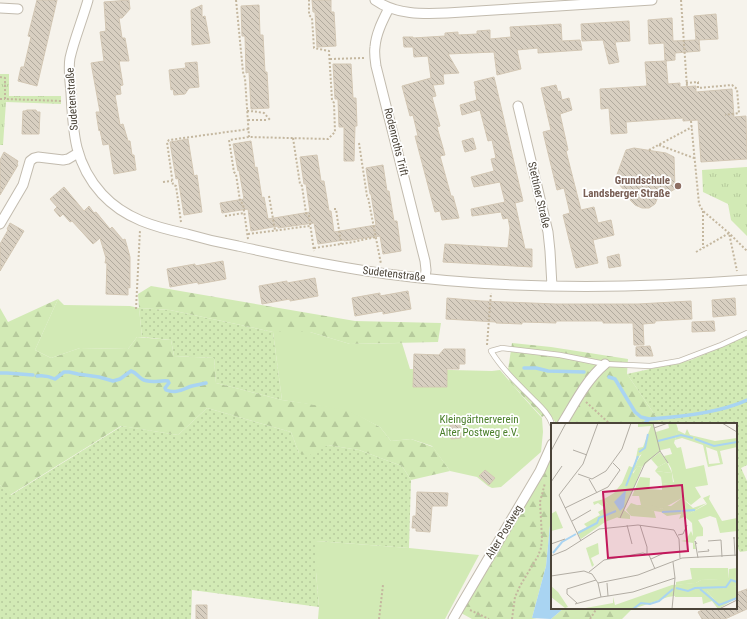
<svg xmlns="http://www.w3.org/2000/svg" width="747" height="619" font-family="'Roboto Condensed',sans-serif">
  <defs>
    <pattern id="grass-dots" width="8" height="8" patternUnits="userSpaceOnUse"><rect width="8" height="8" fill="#d2eab5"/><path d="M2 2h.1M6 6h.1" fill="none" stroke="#b6ca9c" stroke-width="1.8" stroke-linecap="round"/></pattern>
    <pattern id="forest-firs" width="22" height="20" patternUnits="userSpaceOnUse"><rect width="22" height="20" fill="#d2eab5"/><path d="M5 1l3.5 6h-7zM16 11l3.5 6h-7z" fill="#b6ca9c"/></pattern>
    <pattern id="park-tufts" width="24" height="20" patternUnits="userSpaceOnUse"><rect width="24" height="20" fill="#d2eab5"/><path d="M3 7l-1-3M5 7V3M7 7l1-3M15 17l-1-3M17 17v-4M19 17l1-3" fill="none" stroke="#b6ca9c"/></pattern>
    <pattern id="building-back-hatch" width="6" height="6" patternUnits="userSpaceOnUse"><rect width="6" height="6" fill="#d8cfc1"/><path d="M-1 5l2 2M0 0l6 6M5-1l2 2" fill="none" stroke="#b1aa9e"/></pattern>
  </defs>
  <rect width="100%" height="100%" fill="#f6f3ec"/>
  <path fill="url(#grass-dots)" d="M139,308l31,2 103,22 9,68 -66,-17 -2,-25 -40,-2 -3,-16 -29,-3z
    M747,336v129l-6,3 6,13v70l-7,1 -4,-7v-121h-75l-34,-50 64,-14z
    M207,408l84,24 8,21 29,-8 31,5 43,16 9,14 -2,68 -93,-7v31l3,35 -127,-17 -1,29h-191v-134l11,10 111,-69 56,9z"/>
  <path fill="url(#forest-firs)" d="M151,286l204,35 86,2 -3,19 -88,2 -40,-12h-37l-103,-22 -31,-2 -1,-14z
    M58,299l-23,51 16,8 29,-10 48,1 9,-12 34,3 3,16 40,2 2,25 66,17 65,9 33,18 11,14 20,-2 22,8 17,24 -39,9 -9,-14 -43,-16 -31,-5 -20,11 -9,-3 -8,-21 -84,-24 -29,27 -57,-9 -111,69 -10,-10v-177l8,14z
    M512,343l39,4 77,12 -1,15 34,50h-104l-9,-11 -6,4 -33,-36 -1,-11z
    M552,453v52l-6,61 -14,52 5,1h-65l-11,-6z
    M564,608h69l-11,11h-71z"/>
  <path fill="url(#park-tufts)" d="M0,74h9v22h52v8l-55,-2 -3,43h-3z
    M747,167v69l-16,-16 -3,-16 -25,-12 -1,-22z"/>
  <path fill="#d2eab5" d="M58,299l6,6 66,1 9,2 3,29h-5l-9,12 -48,-1 -29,10 -16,-8z
    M273,332h37l40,12 52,-1 8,26 82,2 8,-1 23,27 19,21 1,14 -2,20 -40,35 -9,1 -4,-2 -11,-9 -27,-6 -18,-25 -21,-7 -20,2 -11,-14 -33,-17 -65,-10z
    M316,541l93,7 70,7 -34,64h-127l1,-12 -3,-35z"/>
  <path fill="#a9d4f2" d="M552,505v103h12l-13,11 -19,-1 14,-52z"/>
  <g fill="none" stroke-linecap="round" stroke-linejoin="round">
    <path stroke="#a9d4f2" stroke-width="3.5" d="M524,368h12l12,3 36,1
      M0,373h7l26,2
      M37,376c7,-1 12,0 18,3l9,-7h5l9,2 21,3 14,4 7,-2 11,-8c6,2 6,5 11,8 7,5 18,1 26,2l1,2 -4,5 1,2c10,4 17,-1 26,-4 5,-1 10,-2 14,-3
      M609,377l6,2 20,33 6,5 8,2
      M644,424l5,-5c31,-2 70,-6 98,-19"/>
  </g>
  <path fill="url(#building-back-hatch)" stroke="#d3c7b4" d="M37,0h20l-20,86 -19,-5 3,-14h3l7,-30 -3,-1z
    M129,0l1,9 -8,9h-3l3,20h3l4,23h-10l4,24 -3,1 1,8 -6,1 5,30 3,-1 5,17h2l2,14h2l2,15 -22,4 -5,-30 -6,1 -3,-15 -1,1 -3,-19h4l-9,-49 13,-2 -4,-29 6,-1 -2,-29z
    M312,0h19v12h3l2,34 -19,1 -2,-35h-2z
    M202,5v12l3,-1 5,27 -18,2 -1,-35z
    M259,5l1,30h3l2,37h2l2,36 -18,1 -2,-37 -3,1 -1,-37h-3l-1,-30z
    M716,14l2,25 -19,1 1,11 -25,2v7l-9,1 2,23 12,-1v4l16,-1v6l36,-3 2,28 12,-1 1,43 -46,3 -3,-42 -15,1v-3l-57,4 1,11 -16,1 -2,-26 -8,1 -1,-20 47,-3 -2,-24 20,-1 -1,-18 -15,1 -1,-24 24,-2 1,23 23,-1 -2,-24z
    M629,21l1,20 -15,1 4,20 -10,2 -6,-24 -21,1 -1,-17z
    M561,24l1,17 18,-1 2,10 -44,3v-5l-21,2 4,19 -24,6 -3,-23 -46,2 11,19 -16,1 1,10 -11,1 3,11 -4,1 8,29 -3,1 8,28 -5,1 11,40h2l6,22 -17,2 -2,-9 -5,1 -20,-76h3l-5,-21 -3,1 -8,-30 29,-8 -3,-22 -14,1 -1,-10h-9l-1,-10h10v1l32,-2v-3l13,-1v3l19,-1v-3l13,-1v9l21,-2 -1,-10z
    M197,62l2,25 -10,1 -4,6 -11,1 -1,-6 -2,1 -2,-20 17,-2 -1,-5z
    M333,64h18l2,34h3l1,28h-2l-1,35h-10v-34h-5l-1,-28h-3z
    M494,77l29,124 -8,2 10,46h7v18l-89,-5 2,-18 63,4 2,-20 -2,-10 -5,1 -2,-7 -29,4 -1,-7 34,-7 -5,-20 -26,5 -3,-10 23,-6 -3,-12 5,-1 -4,-18 -4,1 -8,-31 -18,5 -2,-10 17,-5 -2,-11h1l-2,-7z
    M556,85l2,7 2,-1 2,9 7,-2 3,12 -12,4 8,36 -2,1 15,59 13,-3 4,16 13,-3 3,15 -21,5 5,23 -22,5 -13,-53 7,-2 -6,-25 -7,2 -14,-58 8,-2 -10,-42z
    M27,110h9l1,2h3l-1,22h-17l1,-23h2z
    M473,138l3,11 -11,3 -3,-11z
    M188,139l6,37 3,-1 5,37 -18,3 -6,-37 -2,1 -6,-37z
    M251,141l4,27 2,-1 5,31 2,-1 4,22 42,-7 -4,-28h-2l-4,-27 17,-2 4,26h3l5,30h2l3,21 42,-7 -5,-31h-1l-4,-26 17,-3 4,26h2l5,30h3l4,30 -18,3 -3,-18 -36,5v-1l-26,4 -4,-21 -36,5v-2l-27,5 -3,-22 -26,4 -2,-10 24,-4 -5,-29 -1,1 -5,-27z
    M634,148l32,5 8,4 1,32 -14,8h-3l-3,7 -6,4h-7l-7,-3 -5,-5 -1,-7 -3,-1 -11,-12 11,-30z
    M4,152l14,9 -1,3 1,1 -18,30v-35z
    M64,187l20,24 5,-5 5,7 2,-1 14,17 2,-2 11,13 2,-1 5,18v31l-2,-1v8l-22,-1 1,-31h-2l1,-5 -6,-20 -7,6 -21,-23 -2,1 -7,-8 -3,3 -6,-7 3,-3 -7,-8z
    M10,223l14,8 -24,40v-27l8,-14 -1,-1z
    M619,254l2,12 -12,2 -2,-11z
    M223,261l3,18 -28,5v-2l-28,5 -3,-18 28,-5v2z
    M315,278l3,18 -28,5v-2l-28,5 -3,-18 28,-5v2z
    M408,291l3,18 -28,5v-3l-28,5 -3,-18 28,-5v3z
    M447,298l34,3 75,3h82l53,-3 1,18 -37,2v2l-12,1 1,21h-10l-1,-22h-30v-2h-47v2l-34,-1v2l-26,-1v-1l-50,-3z
    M735,298l1,17 -23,2 -1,-17z
    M714,321l1,10 -23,1v-10z
    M650,346l3,10h-17v-9z
    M444,349h21v15h-6v5h-12v18h-34l1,-33 25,1z
    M460,424l1,14 -10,1 -1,-14z
    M485,470l10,8 -6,7 -10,-9z
    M417,492l31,1 -1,13h-15l-2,26 -14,-1v-3h-4l1,-12h3z
    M747,589v20l-22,10h-23l-4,-7 8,-4h30v-15z
    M196,605h11v14h-11z"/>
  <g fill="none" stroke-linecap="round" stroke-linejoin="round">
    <g stroke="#c2bbae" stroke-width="6">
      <path id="service" d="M552,424c-3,-10 -12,-18 -19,-25 -15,-15 -31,-30 -42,-48l11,-3 58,7 45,9 45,2 29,-5 42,-16 26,-12"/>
    </g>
    <g stroke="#c2bbae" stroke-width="11">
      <path id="minor" d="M88,0c-5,18 -14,40 -18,58 -2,11 0,23 1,35 2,39 3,70 31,101 23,25 53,33 85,40 17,5 34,9 51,12 49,11 99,21 149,28 119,16 241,15 360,6
        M375,0c21,15 48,14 72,13l205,-13
        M0,8l18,1
        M389,8c-6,12 -13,25 -14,39 -1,6 0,12 1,19l49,195 1,9 -1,8
        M518,106l30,126 2,19 2,35
        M0,224l23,-39 7,-24 4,-3 4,-1 25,3 5,-1 10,-6
        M562,424c13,-21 24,-44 43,-60
        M453,619l8,-14 79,-134 12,-27"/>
    </g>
    <path stroke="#c4b79f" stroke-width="2" stroke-dasharray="2 2" stroke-linecap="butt" d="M236,0l7,72 2,6 4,59
      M681,0l6,87
      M330,59l34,-1
      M0,77l5,1v21l57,2
      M686,83l12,-1v6l34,-3 5,4 2,24 -14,2
      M0,99h5
      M247,111c6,0 11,1 17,2l6,7
      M248,120h20
      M691,121l8,83 4,7 26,22 18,18
      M293,138l7,46 2,2 4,27 3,3 5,35
      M359,143l8,53 1,1 13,67
      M659,145l35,13
      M649,150l43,-23
      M163,182l9,-1
      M269,196l6,34
      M334,209h2l5,35
      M703,211v37
      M225,216l19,-3
      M181,222l-5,-36 -3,-1 -6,-43 2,-2 80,-11
      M248,234l62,-8
      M248,239l-5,-35 -3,-3 -4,-27 -2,-2 -5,-32 20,-3 79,2 7,-7 -1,-29 -2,-3 -3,-49 -15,-3 -2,-30 -3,-3v-15
      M314,248l34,-5 28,-6
      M696,252l33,-19 8,38
      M136,309l4,-79
      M487,345l4,-52
      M586,402l24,22
      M470,610l19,9
      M379,619l4,-34
      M512,619l3,-22 5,-11 18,-30 3,-8 1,-10 -2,-36 5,-19
      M590,619l7,-11"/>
    <use href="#service" stroke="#fff" stroke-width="4.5"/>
    <use href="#minor" stroke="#fff" stroke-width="9"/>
  </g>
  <circle fill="#8d6e63" stroke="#fff" stroke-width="1.5" cx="678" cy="186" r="4"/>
  <g text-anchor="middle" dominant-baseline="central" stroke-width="3.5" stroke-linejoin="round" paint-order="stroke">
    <g font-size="11" fill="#4b4439" stroke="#fff">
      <text transform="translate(72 99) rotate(-94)">Sudetenstraße</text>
      <text transform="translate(396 142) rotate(76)">Rodenroths Trift</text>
      <text transform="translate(539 195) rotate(77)">Stettiner Straße</text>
      <text transform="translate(394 274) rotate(7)">Sudetenstraße</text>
      <text transform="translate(504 532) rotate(-59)">Alter Postweg</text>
    </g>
    <g font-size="11" font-weight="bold" fill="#785e54" stroke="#fff" text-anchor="end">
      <text x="670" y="180">Grundschule<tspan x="670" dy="13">Landsberger Straße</tspan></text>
    </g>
    <g font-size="11" fill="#4a7f2a" stroke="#fff">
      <text x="479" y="419">Kleingärtnerverein<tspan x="479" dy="13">Alter Postweg e.V.</tspan></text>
    </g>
  </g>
  <g transform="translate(551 423)">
    <rect width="186" height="186" fill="#f6f3ec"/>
    <path d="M117,0h8l2,6 -4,14 3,5 4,-1 5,22 18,-4 4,20 -13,2 6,10 -10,8 -9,-7 -20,11 -21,-4 -2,-9h10l-1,-7 14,1v-6l12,-2 -3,-14 -7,-12 8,-2 -2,-6 -9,2 -19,17 -5,-1 -1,-3 20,-31 13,-4zM116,39l5,11 -17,-2 3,-4zM159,72l-1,4 13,22 15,-3v13l-17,2 -4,-15 -6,-2 -12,4 5,8v8l-10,1 -1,-14 -7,-7 22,-12 -4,-6zM53,76l14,18 -13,5 -24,17 -4,-7 10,-5 -3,-3 16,-9 -2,-3 7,-4 -7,-5 -4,2 -1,-3zM47,120l1,11 -8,4 3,7 -2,2 -6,-19zM186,145v10l-61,8 53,-8v-9zM186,163v12l-14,6h-5l-11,-13z" fill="#d2eab5"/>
    <path d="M87,0h15l5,18 -7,1 -7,12 -4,1 -4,8 2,4 -5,5v18l-9,20 6,5v4l-12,-1 -14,-19 10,-6 8,-10 7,-17 5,2 4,-20 5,-1 8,-21 -13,1zM136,6l3,6 25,6 22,-3v9l-17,4 3,13 -15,3 -5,-22 -21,-7 -7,2 2,-10 8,4zM155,24l11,4 3,12 -11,1zM104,48l17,2 1,10 -11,1 -1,-7zM131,75l11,10 14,-5 -21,13 5,5 -7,-4 -5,2 2,-5 -14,2 -6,-4 -14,-2 -11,-5h15l11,4 3,-3h6zM186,155v8l-30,5 11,13 19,-6 -19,11 -6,-8 -9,3 -1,-7h-27l1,-11z" fill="#d2eab5" fill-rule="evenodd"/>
    <path d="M87,43l4,1 -9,23 -6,-3v-4zM140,108l2,5h4l-3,6 2,7h-3v-6l-12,-2 5,-1zM186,155v8l-8,2 -61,9 -35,12h-53l33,-6v-6l2,8 57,-20 24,-2 5,-3z" fill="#d2eab5"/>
    <path d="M109,29l7,10 -9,5 -7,-8zM89,54l10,1 -1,18h-17zM80,80l23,8 2,7 -25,-2 -5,-6zM5,88l7,17 -12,3v-17zM139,145h38l1,11 -28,1 -5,3 -20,2v-3l16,-3zM0,163l7,6 10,15 -3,1 -14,-11z" fill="#d2eab5"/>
    <path d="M75,67l-2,17 -4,4 -6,-9z" fill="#a9d4f2"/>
    <path fill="none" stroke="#a9d4f2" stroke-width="2" d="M144,16l19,7 23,-4M107,18l23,-6 12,3M88,29l6,-4 3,-14M75,63l12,-30M131,88l13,-1M111,89l19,-1M27,110l19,-10 2,-5 17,-7M2,130l9,-11 14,-8M125,165l12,3 7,-3 31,-1 5,-7 6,2M149,166l19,16 18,-7M82,186l8,-6 9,1 9,-3 14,-12"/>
    <path fill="none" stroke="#b2ada4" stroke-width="1" d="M102,0l7,28 8,12M171,0l15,9M103,5l14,-5M22,27l14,5M0,28l15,-28M27,51l14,5 14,-8 16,-22 9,-26M38,56l8,14M0,59l11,-16M8,72l24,-31 15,-41M8,72l22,46M14,85l43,-21 12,-17 -7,-7M69,95l25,-55 15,-12M21,98l19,-11M76,102l5,19M89,102l7,22v7M127,112l5,-1 4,-9M183,116v-2l1,19M157,118l13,-1 1,17M0,121l14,-5M146,121l-2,-3 3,17M147,129l11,-1 -1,-2M0,133l15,-6 33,-21 39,-4 36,5 5,9 1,19M100,136l13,-6M38,149l15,-12 39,-7 6,2 6,14M0,153l33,-5 8,3 6,9M47,160l40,-8 44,-17 55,-3M47,160l3,14 7,-1 -1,-13M57,173l25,-4 42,-14M26,180l-10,-9v-5l29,-9M24,181l26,-7M121,186l3,-31 -2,-16M168,186l18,-9"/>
    <path fill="#c2185b" fill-opacity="0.15" stroke="#c2185b" stroke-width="2" d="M131,62l6,66 -80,7 -5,-66z"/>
    <rect width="186" height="186" fill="none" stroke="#4b4439" stroke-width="2"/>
  </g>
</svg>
